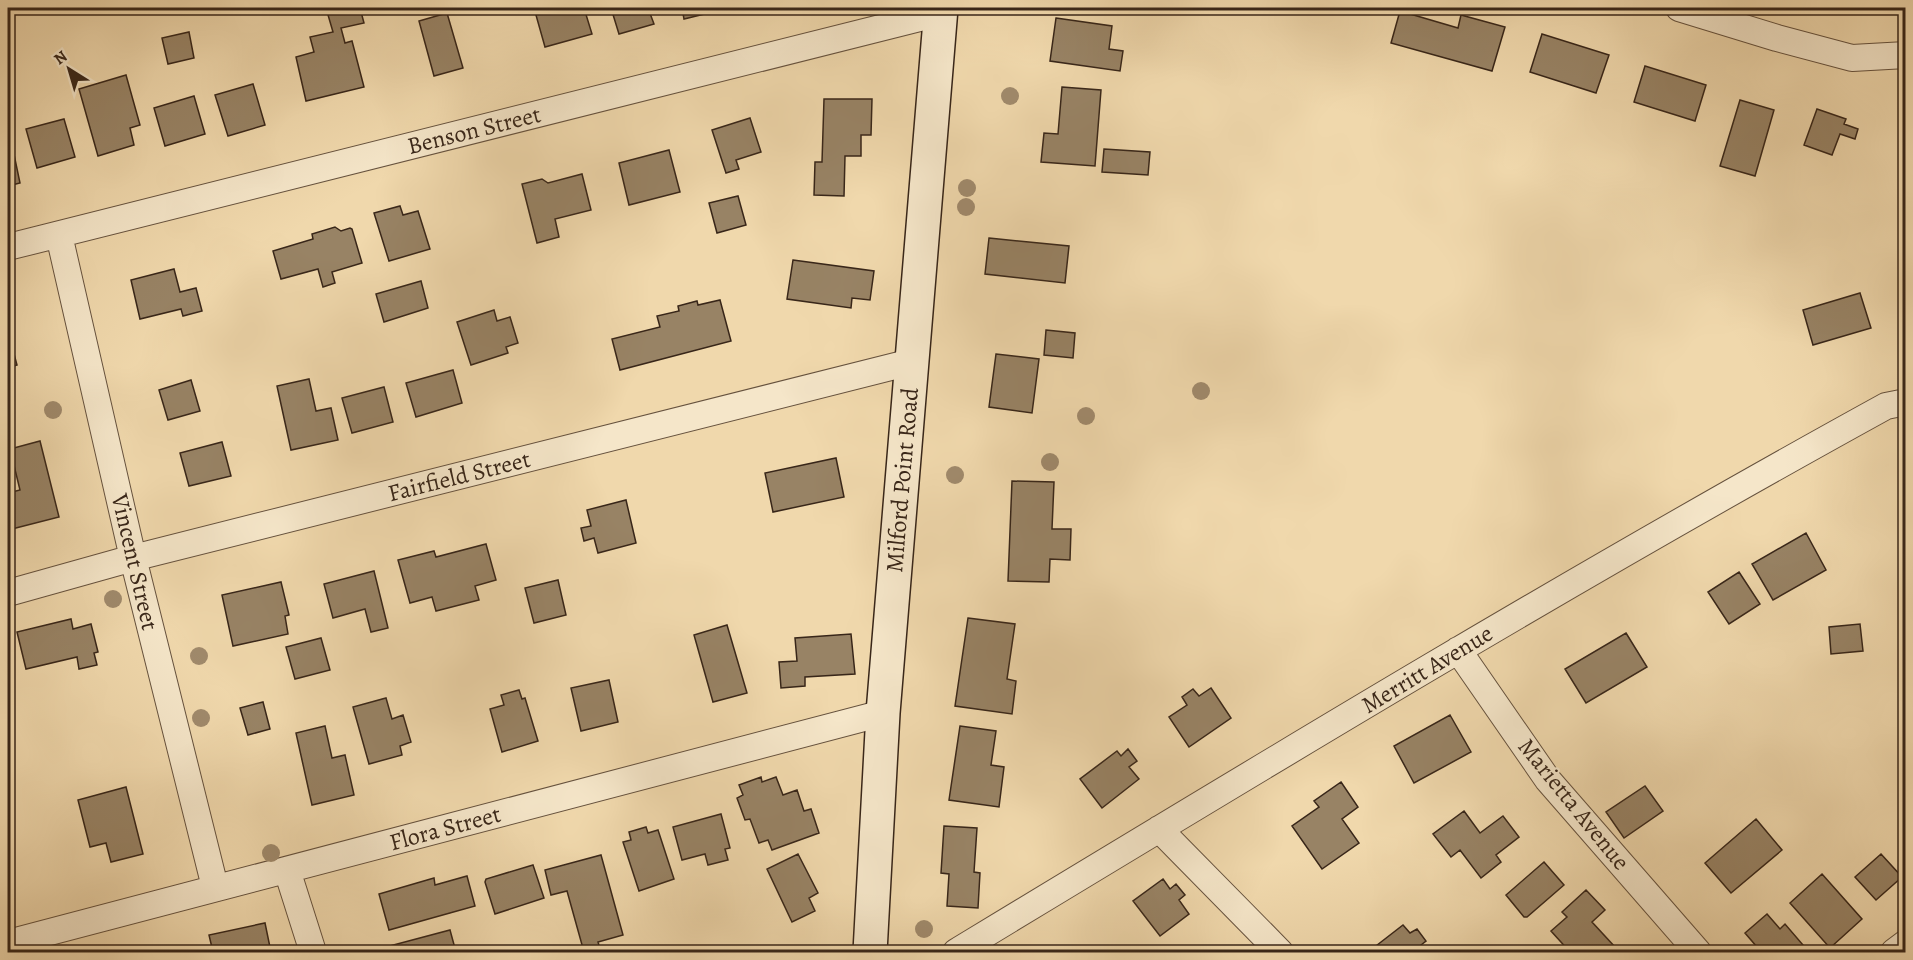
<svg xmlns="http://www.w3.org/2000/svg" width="1913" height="960" font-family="Alegreya,serif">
  <rect width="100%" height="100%" fill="#f0d8ac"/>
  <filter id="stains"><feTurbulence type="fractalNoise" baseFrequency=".00333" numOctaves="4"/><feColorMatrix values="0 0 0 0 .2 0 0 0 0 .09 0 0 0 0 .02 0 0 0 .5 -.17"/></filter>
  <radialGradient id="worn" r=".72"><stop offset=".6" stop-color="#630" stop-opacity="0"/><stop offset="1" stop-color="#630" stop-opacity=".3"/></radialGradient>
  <path fill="#988365" stroke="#382619" stroke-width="1.5" d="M326,8h34l4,15 -23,5 4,15 7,-2 12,46 -58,14 -10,-44 18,-5 -4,-15 23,-5z
    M534,8h50l8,26 -47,13z
    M611,8h37l6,16 -35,10z
    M682,8h34l1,3 -33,8z
    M1400,11l58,17 3,-13 44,12 -13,44 -101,-28z
    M447,13l16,55 -29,8 -15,-55z
    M1056,18l56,8 -3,23 14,2 -3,20 -70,-10z
    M189,32l5,26 -26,6 -6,-26z
    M1542,34l67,21 -13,38 -66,-21z
    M1645,66l61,19 -11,36 -61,-19z
    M126,75l14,50 -10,3 4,17 -36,11 -19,-67z
    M253,84l12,41 -37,11 -13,-41z
    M1062,87l39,3 -6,76 -54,-4 3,-29 14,1z
    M194,96l11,38 -40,12 -11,-38z
    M824,99h48l-1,36h-10v21h-16l-1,40 -30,-1 1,-33h7z
    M1740,100l34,10 -19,66 -35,-10z
    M1817,109l29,10 -2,5 14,5 -3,10 -15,-5 -8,21 -28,-10z
    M750,118l11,34 -25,8 3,9 -13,4 -14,-43z
    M64,119l11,38 -38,11 -11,-39z
    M8,140h3l9,43 -12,3z
    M1104,149l46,3 -2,23 -46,-3z
    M669,150l11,42 -51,13 -10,-42z
    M582,174l9,36 -36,9 4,18 -22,6 -15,-59 20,-5 6,4z
    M738,196l8,29 -29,8 -8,-30z
    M400,206l3,9 15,-4 12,38 -41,12 -15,-48z
    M335,227l6,4 9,-3 2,1 10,34 -30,9 3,11 -12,4 -5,-18 -37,10 -8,-28 40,-12 -1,-5z
    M989,238l80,8 -4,37 -80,-9z
    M793,260l81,11 -4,29 -18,-2 -1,10 -64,-9z
    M174,269l6,23 16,-4 6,23 -19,5 -2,-7 -41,10 -9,-39z
    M421,281l7,27 -44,14 -8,-28z
    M1860,293l11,35 -58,17 -10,-35z
    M720,300l11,41 -111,29 -8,-31 48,-12 -3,-11 22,-5 -1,-5 19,-5 1,4z
    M494,310l3,11 13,-4 8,26 -12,4 2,6 -37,12 -14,-43z
    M1046,330l29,3 -2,25 -29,-3z
    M8,332l9,33 -9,3z
    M996,354l43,5 -7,54 -43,-6z
    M453,370l9,33 -46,14 -10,-34z
    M309,379l7,32 15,-3 7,32 -47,10 -14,-64z
    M191,380l9,31 -32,9 -9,-30z
    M384,387l9,35 -41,11 -10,-35z
    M40,441l19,76 -51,13v-37l12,-3 -10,-41z
    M222,442l9,34 -42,10 -9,-33z
    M836,458l8,39 -71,15 -8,-39z
    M1012,481l42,1 -2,47h19l-1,31 -20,-1 -1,23 -41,-1z
    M626,500l10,43 -38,10 -4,-15 -10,3 -3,-13 10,-2 -4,-16z
    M1806,533l20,37 -53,30 -21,-36z
    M486,544l10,36 -21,6 4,14 -43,11 -4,-14 -22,6 -12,-43 36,-9 2,6z
    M374,571l14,57 -17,4 -6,-23 -32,9 -9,-34z
    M1739,572l21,32 -31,20 -21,-32z
    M558,580l8,35 -32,8 -9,-35z
    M281,582l8,33 -4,1 3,18 -55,12 -11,-51z
    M968,618l47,6 -8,55 9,2 -4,33 -57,-8z
    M71,619l2,10 18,-5 7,28 -4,1 3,12 -18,4 -2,-12 -51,12 -9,-37z
    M1860,624l3,27 -32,3 -2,-27z
    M727,625l20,68 -34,9 -19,-67z
    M1626,633l21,34 -61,36 -21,-34z
    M851,634l4,40 -50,3v9l-24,2 -2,-26 18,-1 -2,-23z
    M321,638l9,32 -35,9 -9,-32z
    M609,680l9,42 -37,9 -10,-43z
    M1211,688l20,30 -42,29 -20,-30 18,-12 -5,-8 11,-8 6,7z
    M519,690l3,9 3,-1 13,43 -36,11 -12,-43 14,-4 -3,-10z
    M386,698l6,21 11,-4 8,27 -11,4 2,9 -33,9 -16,-57z
    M263,702l7,27 -22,6 -8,-27z
    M1450,715l21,37 -57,31 -20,-37z
    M325,726l7,32 13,-3 9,40 -42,10 -16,-72z
    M960,726l36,5 -5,34 13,2 -5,40 -50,-7z
    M1128,749l9,12 -8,6 10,12 -37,29 -22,-29 37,-28 4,5z
    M761,777l1,5 14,-5 7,18 14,-5 7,21 7,-2 8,24 -47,17 -4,-10 -9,3 -9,-24 -5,1 -8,-22 6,-3 -4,-10z
    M1341,782l17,25 -16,12 17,24 -37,26 -30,-43 27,-19 -5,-6z
    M1645,786l18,25 -39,27 -18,-26z
    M126,787l17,67 -32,8 -5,-19 -16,4 -12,-47z
    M1464,811l16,22 23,-17 16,21 -23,18 5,7 -20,16 -21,-28 -9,7 -18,-23z
    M721,814l9,34 -5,1 3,11 -20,5 -3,-11 -23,6 -9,-33z
    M1756,819l26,31 -51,43 -26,-30z
    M944,826l33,2 -3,44 6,1 -2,35 -31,-2 2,-32 -8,-1z
    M646,827l2,6 10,-3 16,49 -35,12 -16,-49 8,-2 -2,-8z
    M798,854l20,39 -9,5 6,13 -23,11 -25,-53z
    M1881,854l21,23 -26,23 -21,-23z
    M601,855l22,80 -25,7 3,10h-17l-17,-61 -16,4 -6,-25z
    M1544,862l20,23 -37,32h-3l-18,-22z
    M533,865l11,33 -49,16 -10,-32 1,-3z
    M1822,874l40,45 -32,29 -40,-45z
    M467,876l8,30 -86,24 -10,-36 55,-16 1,7z
    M1163,879l7,10 6,-5 9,11 -6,5 10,14 -29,22 -27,-35z
    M1586,890l19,20 -13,12 23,25 -6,5h-39l-19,-21 16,-14 -5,-5z
    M1767,914l13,15 5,-5 24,28h-58l6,-5 -12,-14z
    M265,923l6,29h-58l-4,-17z
    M1403,925l7,8 7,-4 9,12 -5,4 6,7h-52l-3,-3z
    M450,930l6,22h-73l-1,-4z"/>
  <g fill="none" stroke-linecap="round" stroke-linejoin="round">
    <g stroke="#66523e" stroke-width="28">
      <path id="minor" d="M1679,8l98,30 75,20 54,-3
        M59,235l74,323 82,329
        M8,247l932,-234
        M8,593l125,-35 778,-196
        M1458,650l90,130 150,172
        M1159,829l121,123
        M287,870l26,82
        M8,943l875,-230
        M956,952c307,-186 615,-373 930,-546l20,-4
        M1894,952l12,-9"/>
    </g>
    <g stroke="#382619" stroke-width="36">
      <path id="secondary" d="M870,952l13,-239 58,-705"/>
    </g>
    <use href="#minor" stroke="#f5e6c9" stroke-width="26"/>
    <use href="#secondary" stroke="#f5e6c9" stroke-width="33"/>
  </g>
  <g fill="#a08a6c">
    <circle cx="1010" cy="96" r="9"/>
    <circle cx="967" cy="188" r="9"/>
    <circle cx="966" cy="207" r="9"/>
    <circle cx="1201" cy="391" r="9"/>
    <circle cx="53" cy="410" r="9"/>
    <circle cx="1086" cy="416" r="9"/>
    <circle cx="1050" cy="462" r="9"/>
    <circle cx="955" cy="475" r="9"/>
    <circle cx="113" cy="599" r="9"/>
    <circle cx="199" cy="656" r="9"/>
    <circle cx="201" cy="718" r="9"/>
    <circle cx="271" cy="853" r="9"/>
    <circle cx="924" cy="929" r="9"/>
  </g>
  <g text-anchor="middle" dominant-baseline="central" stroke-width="4.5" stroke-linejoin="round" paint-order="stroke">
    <g font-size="24" fill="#382619" stroke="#f5e6c9">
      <text transform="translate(474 130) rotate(-14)">Benson Street</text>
      <text transform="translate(459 476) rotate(-14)">Fairfield Street</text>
      <text transform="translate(902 480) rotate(-85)">Milford Point Road</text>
      <text transform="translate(135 562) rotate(77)">Vincent Street</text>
      <text transform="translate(1427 669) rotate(-31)">Merritt Avenue</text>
      <text transform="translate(1574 804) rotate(51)">Marietta Avenue</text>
      <text transform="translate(445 828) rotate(-15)">Flora Street</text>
    </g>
  </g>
  <rect width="1913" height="960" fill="none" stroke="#f0d8ac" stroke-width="30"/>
  <rect x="9" y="9" width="1895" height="942" fill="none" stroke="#382619" stroke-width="3"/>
  <rect x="15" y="15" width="1883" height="930" fill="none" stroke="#382619" stroke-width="1.5"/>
  <g transform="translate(69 69) rotate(323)" stroke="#f5e6c9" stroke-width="4.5" paint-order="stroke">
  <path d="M0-4.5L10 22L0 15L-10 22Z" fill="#382619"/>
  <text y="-9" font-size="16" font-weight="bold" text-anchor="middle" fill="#382619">N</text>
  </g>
  <rect width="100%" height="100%" filter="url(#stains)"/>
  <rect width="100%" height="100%" fill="url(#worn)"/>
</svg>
